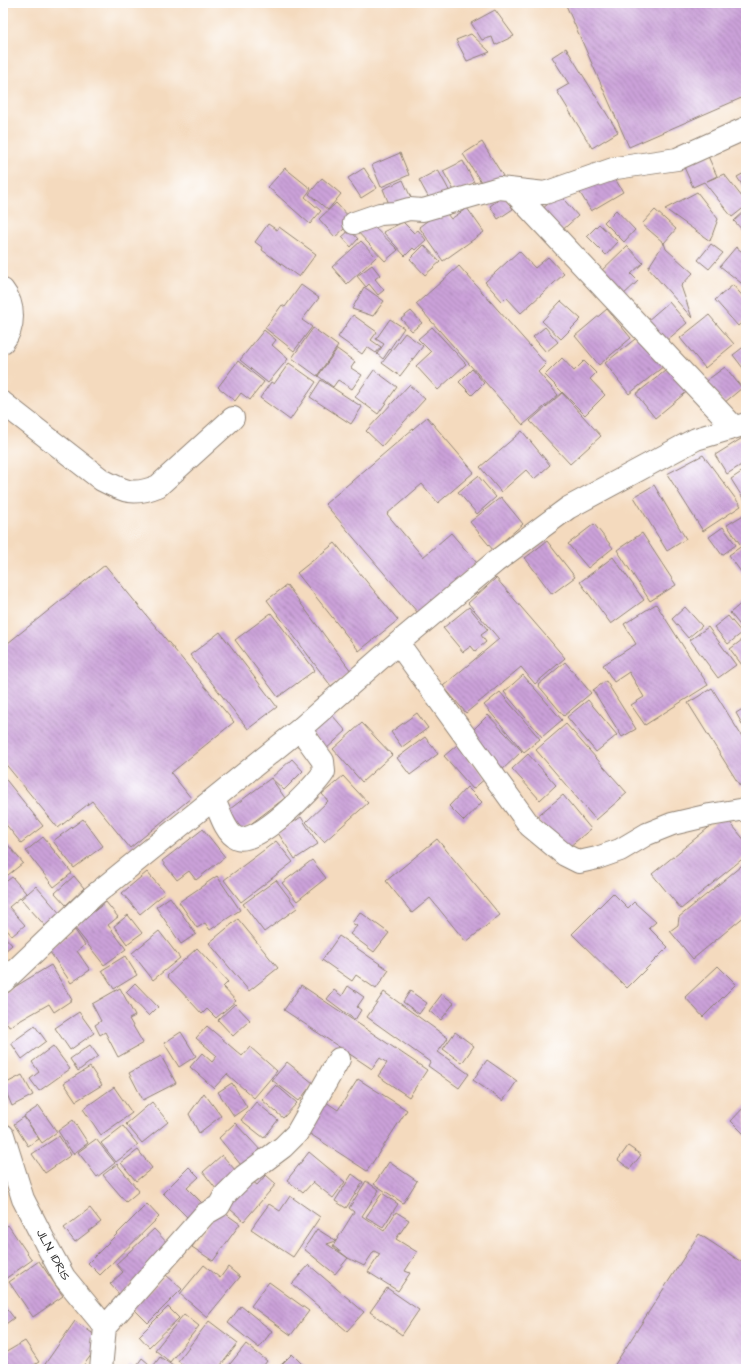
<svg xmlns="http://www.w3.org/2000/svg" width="749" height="1372" font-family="'Architects Daughter',sans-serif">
  <defs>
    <pattern id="building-back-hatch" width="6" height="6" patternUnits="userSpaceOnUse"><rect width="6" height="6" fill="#cba1d9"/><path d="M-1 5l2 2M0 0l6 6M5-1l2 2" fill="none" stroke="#a583b0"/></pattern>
  </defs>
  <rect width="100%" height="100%" fill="#fff"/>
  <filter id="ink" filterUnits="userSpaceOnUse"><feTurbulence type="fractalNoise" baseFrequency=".025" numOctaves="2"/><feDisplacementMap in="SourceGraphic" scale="8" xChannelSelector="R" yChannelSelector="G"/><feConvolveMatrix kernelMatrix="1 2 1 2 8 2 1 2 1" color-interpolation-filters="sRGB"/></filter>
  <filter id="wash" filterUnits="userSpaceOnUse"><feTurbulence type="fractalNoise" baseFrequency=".012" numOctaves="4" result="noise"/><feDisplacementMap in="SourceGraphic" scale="16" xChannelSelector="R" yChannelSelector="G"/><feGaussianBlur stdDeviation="0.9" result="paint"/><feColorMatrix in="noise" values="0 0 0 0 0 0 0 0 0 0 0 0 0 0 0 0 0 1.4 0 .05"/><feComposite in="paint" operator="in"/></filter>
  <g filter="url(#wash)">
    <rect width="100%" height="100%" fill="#f4dabe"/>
    <g id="blocks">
      <path fill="url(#building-back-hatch)" fill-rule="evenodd" d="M565,3h181v93l-117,51z
        M495,10l19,26 -19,9 -3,-8 -10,3 -11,-17z
        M471,34l19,18 -23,9 -11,-21z
        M566,48l52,84 -26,16 -35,-57 12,-7 -17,-27z
        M482,142l21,34 -18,12 -22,-34z
        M400,153l9,22 -28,12 -9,-22z
        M707,154l10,22 -10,5 17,-7 22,28v4l-14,11 -28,-35 -11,5 -10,-22z
        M463,161l12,23 -19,10 -13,-23z
        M285,168l26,21 -6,8 16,14 -11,13 -42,-37z
        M364,168l13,20 -16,10 -13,-20z
        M438,170l13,24 -19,10 -13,-24z
        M611,172l12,20 -32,19 -12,-20z
        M746,172v19l-9,-14z
        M322,178l19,16 -13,16 -19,-16z
        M403,180l9,20 -21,9 -8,-20z
        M697,192l21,27 -8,22 -45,-32z
        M559,194l19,22 -19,17 -19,-22z
        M504,196l9,13 -15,10 -8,-13z
        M336,203l17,18 -18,16 -16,-18z
        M467,208l17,24 -41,29 -24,-34 24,-18 8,10z
        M616,210l19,20 -11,12 -20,-20z
        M655,210l21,19 -12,14 -22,-19z
        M746,210v24l-12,-13z
        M403,222l11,11 4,-3 8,10 -11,10 -2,-2 -8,8 -22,-24z
        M370,223l28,27 -13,11 -31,-33z
        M268,224l9,6 2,-3 37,27 -17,23 -37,-27 1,-2 -8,-6z
        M599,224l19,18 -12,13 -19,-19z
        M350,230l8,9 -7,8 -9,-10z
        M361,241l15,16 -29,27 -15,-17z
        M664,243l2,6 27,24 -12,13 11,32 -44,-50z
        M711,244l12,9 -14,16 -11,-9z
        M424,245l16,17 -15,13 -15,-16z
        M627,246l16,17 -12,11 7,7 -18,17 -23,-23z
        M736,247l10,8v32l-26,-21z
        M519,251l16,17 13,-11 16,17 -43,39 -15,-16 -4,4 -17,-19z
        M372,265l8,10 -5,4 9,11 -6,5 -9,-11 -3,3 -9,-11z
        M459,266l87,98 -8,8 20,23 -35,30 -107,-121z
        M301,285l18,13 -17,22 10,7 -18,24 -29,-23 17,-23 3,2z
        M733,285l13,15v19l-8,7 -23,-26z
        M364,287l20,14 -11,15 -21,-7z
        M561,301l20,18 -20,20 -19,-18z
        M669,302l18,21 -22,19 -18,-21z
        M607,309l24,29 -32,27 -24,-29z
        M411,311l11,12 -10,8 -11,-12z
        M353,315l24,17 -6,8 10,7 -5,6 -9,-6 -5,7 -24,-17z
        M709,315l25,29 -29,24 -25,-30z
        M390,319l14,9 -21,31 -6,-5 7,-10 -8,-5z
        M432,327l34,37 -28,26 -22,-24 15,-14 -13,-13z
        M545,327l13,15 -12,10 -13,-15z
        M313,328l25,18 -21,30 -25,-18z
        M264,330l12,10 -4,5 16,14 -20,24 -28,-23z
        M405,333l18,13 -23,30 -18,-13z
        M640,335l24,31 -35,28 -24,-31z
        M746,345v27l-13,-17z
        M337,349l18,13 -4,6 11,7 -10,14 -14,-9 -5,7 -15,-11z
        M562,358l12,13 10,-10 12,12 -6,6 15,16 -20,20 -40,-40z
        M238,361l26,21 -14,18 -9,-7 -6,8 -17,-14z
        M289,363l27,19 -26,38 -30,-22 11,-16 3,2z
        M670,367l19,23 -34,28 -19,-24z
        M725,367l17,21 -18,15 -18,-22z
        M472,369l12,14 -12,12 -13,-13z
        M374,370l23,17 -19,27 -23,-17z
        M321,380l41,27 -11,17 -41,-27z
        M409,385l16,14 -43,47 -16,-15z
        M562,393l39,43 -31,28 -40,-43z
        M427,417l47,55 -36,31 -16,-19 -35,30 36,43 28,-24 26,30 -59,50 -93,-109z
        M522,431l28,34 -16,14 -8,-9 -25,22 -21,-25z
        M744,437l2,4v21l-19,12 -12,-19z
        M703,455l38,51 -38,25 -36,-57z
        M746,469v34l-15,-24z
        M478,476l18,21 -19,17 -19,-22z
        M654,485l32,54 -19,12 -33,-54z
        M501,497l22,27 -30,26 -23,-28z
        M745,514l1,25 -6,5 -13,-19z
        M594,524l19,24 -25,20 -20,-24z
        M723,527l13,18 -14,10 -13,-18z
        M642,533l34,52 -26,16 -33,-51z
        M547,541l28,36 -23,17 -27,-36z
        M335,543l63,77 -39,31 -62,-78z
        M746,543v36l-17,-24z
        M613,557l31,43 -33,24 -31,-42z
        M105,565l129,157 -63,51 20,25 -61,50 -38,-47 -34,27 -55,-67v-114z
        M496,578l69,80 -30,26 -14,-17 -55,46 -23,-27 56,-47 -31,-36z
        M287,585l64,86 -20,15 -64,-86z
        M744,601l2,3v24l-2,2 -14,-17z
        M656,604l52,81 -63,40 -14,-20 13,-8 -15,-25 -15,10 -11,-17 33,-21 -12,-20z
        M469,607l19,23 -7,5 5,7 -11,9 -4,-5 -8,6 -20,-24z
        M685,607l17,19 -14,12 -16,-19z
        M271,613l44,57 -37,27 -43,-57z
        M728,616l14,17 -14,11 -14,-17z
        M708,627l28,38 -18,13 -28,-38z
        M220,632l57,75 -29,22 -58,-74z
        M742,640l4,5v17l-4,3 -12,-16z
        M565,662l26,31 -27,23 -26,-31z
        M523,675l39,45 -20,17 -38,-45z
        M606,681l30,48 -14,8 -29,-47z
        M712,688l34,55v39l-6,4 -52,-83z
        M500,692l40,47 -16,13 -40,-47z
        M588,700l29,35 -21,17 -29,-35z
        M746,707v24l-10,-18z
        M417,713l11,15 -26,19 -11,-15z
        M332,715l14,16 -21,19 -15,-17z
        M488,715l34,36 -22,21 -30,-39z
        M362,723l30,32 -30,27 -29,-33z
        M566,724l61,69 -31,27 -60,-70z
        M425,737l13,17 -28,21 -13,-17z
        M457,745l29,33 -13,11 -29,-33z
        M528,754l28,31 -16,15 -28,-31z
        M292,759l11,12 -19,19 -13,-12z
        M3,776l40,50 -22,17 -18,-22z
        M343,776l25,27 -44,39 -18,-20 22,-21 -6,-7z
        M271,778l14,20 -45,34 -14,-20z
        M467,787l15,15 -18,19 -15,-15z
        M563,795l28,34 -27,22 -28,-34z
        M724,815l22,27v14l-65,53 -29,-35z
        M301,817l17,27 -23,15 -17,-26z
        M83,819l20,27 -29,22 -21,-27z
        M203,829l22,28 -29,23 -7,-9 -12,9 -15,-19z
        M43,837l29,36 -18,14 -28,-36z
        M3,839l20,24 -20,16z
        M437,839l63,76 -34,27 -36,-44 -18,15 -26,-32z
        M276,841l17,21 -52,40 -17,-22z
        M312,860l14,18 -29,23 -15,-18z
        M746,862v53l-53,44 -23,-28 8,-6 1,-8z
        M147,872l18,21 -25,21 -18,-21z
        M74,876l10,12 -18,17 -11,-12z
        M217,876l23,34 -30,20 -5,-7 -8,5 -18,-26z
        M12,877l14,16 -17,14 16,18 -13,11 -9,-11v-41z
        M276,880l21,28 -33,24 -21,-28z
        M36,886l26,30 -14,13 -27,-30z
        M613,893l15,15 6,-6 22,20 -7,6 19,19 -41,41 -55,-54z
        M170,897l26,37 -15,10 -25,-37z
        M106,902l12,15 -10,8 18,24 -22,16 -30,-38z
        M360,912l29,21 -15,19 -24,-18 7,-8 -5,-3z
        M128,915l14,18 -15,11 -13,-18z
        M238,919l40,49 -29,23 -40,-48z
        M75,930l10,15 -8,6 13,19 -19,13 -23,-34z
        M159,931l21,27 -27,22 -21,-27z
        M3,935l9,10 -9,8z
        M339,936l50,34 -13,19 -20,-14 -4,6 -30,-21z
        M197,948l31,34 -5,5 13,14 -20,17 -9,-9 -5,5 -35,-38z
        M125,956l12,19 -23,14 -12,-19z
        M51,965l21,35 -18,12 -5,-8 -40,23 -6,-10v-23z
        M718,966l18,18 -33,33 -18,-20z
        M135,983l23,24 -9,9 -23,-24z
        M301,985l126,85 -18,27 -31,-21 9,-13 -7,-5 -8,11 -88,-59z
        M348,986l16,11 -7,10 4,3 -6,10 -28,-21 7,-9 8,6z
        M120,988l15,28 -6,3 14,24 -25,14 -13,-25 -5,3 -5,-10 6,-4 -9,-17z
        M410,991l17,12 -8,11 -16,-12z
        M384,992l64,46 -10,14 31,22 -10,14 -31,-22 2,-4 -63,-45z
        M442,994l12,9 -13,17 -12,-9z
        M235,1004l15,16 -17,16 -15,-16z
        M79,1012l15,21 -24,17 -15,-22z
        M35,1026l11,15 -24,18 -11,-16z
        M207,1026l35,30 8,-9 27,24 -23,27 -27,-24 -13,14 -24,-21 12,-14 10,9 5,-6 -21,-18z
        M181,1032l15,24 -17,11 -15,-24z
        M455,1032l19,14 -12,17 -19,-14z
        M90,1045l8,11 -20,15 -8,-12z
        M53,1046l17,23 -31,22 -9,-12 9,-7 -7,-10z
        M161,1056l15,27 -33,17 -14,-27z
        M487,1060l30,21 -14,20 -30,-21z
        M287,1062l26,21 -14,18 -27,-21z
        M90,1067l12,18 -26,16 -12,-18z
        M22,1075l11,20 -21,11 -9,-21z
        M358,1079l49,31 -40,61 -63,-41 19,-30 15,10z
        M232,1083l15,24 -13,9 -16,-24z
        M276,1085l21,18 -14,15 -21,-18z
        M114,1087l18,26 -31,22 -18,-26z
        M204,1093l17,23 -22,17 -10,-19z
        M152,1102l16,20 -26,21 -16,-19z
        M256,1102l22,18 -14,18 -23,-18z
        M746,1105v31l-15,-15z
        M39,1106l18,26 -15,11 -18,-27z
        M24,1117l15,22 -11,7 -14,-22z
        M73,1120l15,23 -15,11 -15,-23z
        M235,1123l28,30 -18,17 -26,-32z
        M123,1126l15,19 -22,17 -15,-19z
        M59,1136l12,19 -26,18 -13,-19z
        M96,1139l19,24 -18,14 -19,-25z
        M628,1146l13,9 -11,14 -12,-9z
        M138,1150l14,18 -16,13 -15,-18z
        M309,1152l36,30 -12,16 -20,-16 -10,11 -16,-13z
        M222,1155l14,16 -20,18 -13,-17z
        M389,1162l28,19 -14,22 -29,-19z
        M117,1164l22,27 -13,11 -23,-27z
        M189,1167l10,10 -12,11 19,19 -14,15 -29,-29z
        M352,1174l11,8 -17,26 -11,-7z
        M266,1175l10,9 -32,37 -20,-17 23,-27 10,8z
        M366,1181l13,9 -17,26 22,15 12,-19 13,8 -13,19 21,13 -12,19 5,2 -12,18 -30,-19 12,-18 -6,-3 -10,15 -16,-8 -13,16 -31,-25 13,-20 19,12 18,-29 -5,-4zM336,1241l-3,5 15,12 -21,-14z
        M382,1193l16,11 -15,23 -17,-10z
        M290,1196l30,21 -27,40 -42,-28 18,-25 11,7z
        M147,1204l12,13 -59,58 -12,-12z
        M90,1208l11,14 -26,20 -11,-14z
        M219,1209l21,15 -27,37 -21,-14z
        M8,1225l24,35 -27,19 -2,-3v-47z
        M154,1229l17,18 -51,48 -10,-11 13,-12 -7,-8z
        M699,1234l47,31v104h-134z
        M39,1261l24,35 -30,21 -24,-35z
        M204,1265l16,13 8,-11 12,10 -33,40 -27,-23z
        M309,1265l55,47 -17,19 -55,-47z
        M166,1275l16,14 -34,34 -15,-15z
        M269,1282l40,29 -18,24 -40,-29z
        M387,1288l32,22 -17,25 -32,-23z
        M4,1305l10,13 -11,8v-20z
        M241,1306l31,25 -13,17 -31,-25z
        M168,1307l11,11 -30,29 -10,-11z
        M184,1314l15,12 -29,36 -15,-12z
        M75,1321l27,19 -21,29h-29l-7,-5z
        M209,1321l29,22 -20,26h-30l-10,-8z
        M25,1341l14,21 -12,7h-16l-8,-15z
        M246,1344l21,17 -6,8h-35z
        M292,1354l15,15h-30z
        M160,1357l16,11 -1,1h-24z
        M142,1358l7,6 -4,5h-18l3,-5 5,4z"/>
    </g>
  </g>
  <g filter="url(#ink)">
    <use href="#blocks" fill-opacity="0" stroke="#908274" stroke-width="1"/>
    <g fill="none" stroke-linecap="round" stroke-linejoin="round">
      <g stroke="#908274" stroke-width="24">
        <path id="minor" d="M512,190l222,237
          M354,223l26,-9 15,-1 14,-4 14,1 76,-22 46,5 71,-25 61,-9 69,-31
          M3,290c12,15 12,37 0,52
          M3,403l99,77c23,12 32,16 56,6l75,-68
          M398,643l132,183 35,29 14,7 18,-4 23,-8 27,-16 25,-10 38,-9 36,-6
          M214,799c5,11 11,34 23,39 20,8 76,-49 87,-66l-1,-11 -23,-32
          M3,982l89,-85 208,-168 98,-86 97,-81 73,-54 128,-69 50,-15
          M3,1135l20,64 24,47 17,31 41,50 -4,42
          M105,1327l100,-113 14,-8 6,-11 19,-19 39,-29 14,-14 42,-74"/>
      </g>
      <use href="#minor" stroke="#fff" stroke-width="22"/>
    </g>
  </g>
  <g text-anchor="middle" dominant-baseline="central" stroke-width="3.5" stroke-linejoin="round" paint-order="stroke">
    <g font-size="12" fill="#2b2b2b" stroke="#fff">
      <text transform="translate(53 1255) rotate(61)">JLN. IDRIS</text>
    </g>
  </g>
  <rect width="749" height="1372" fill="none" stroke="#fff" stroke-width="16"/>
</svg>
